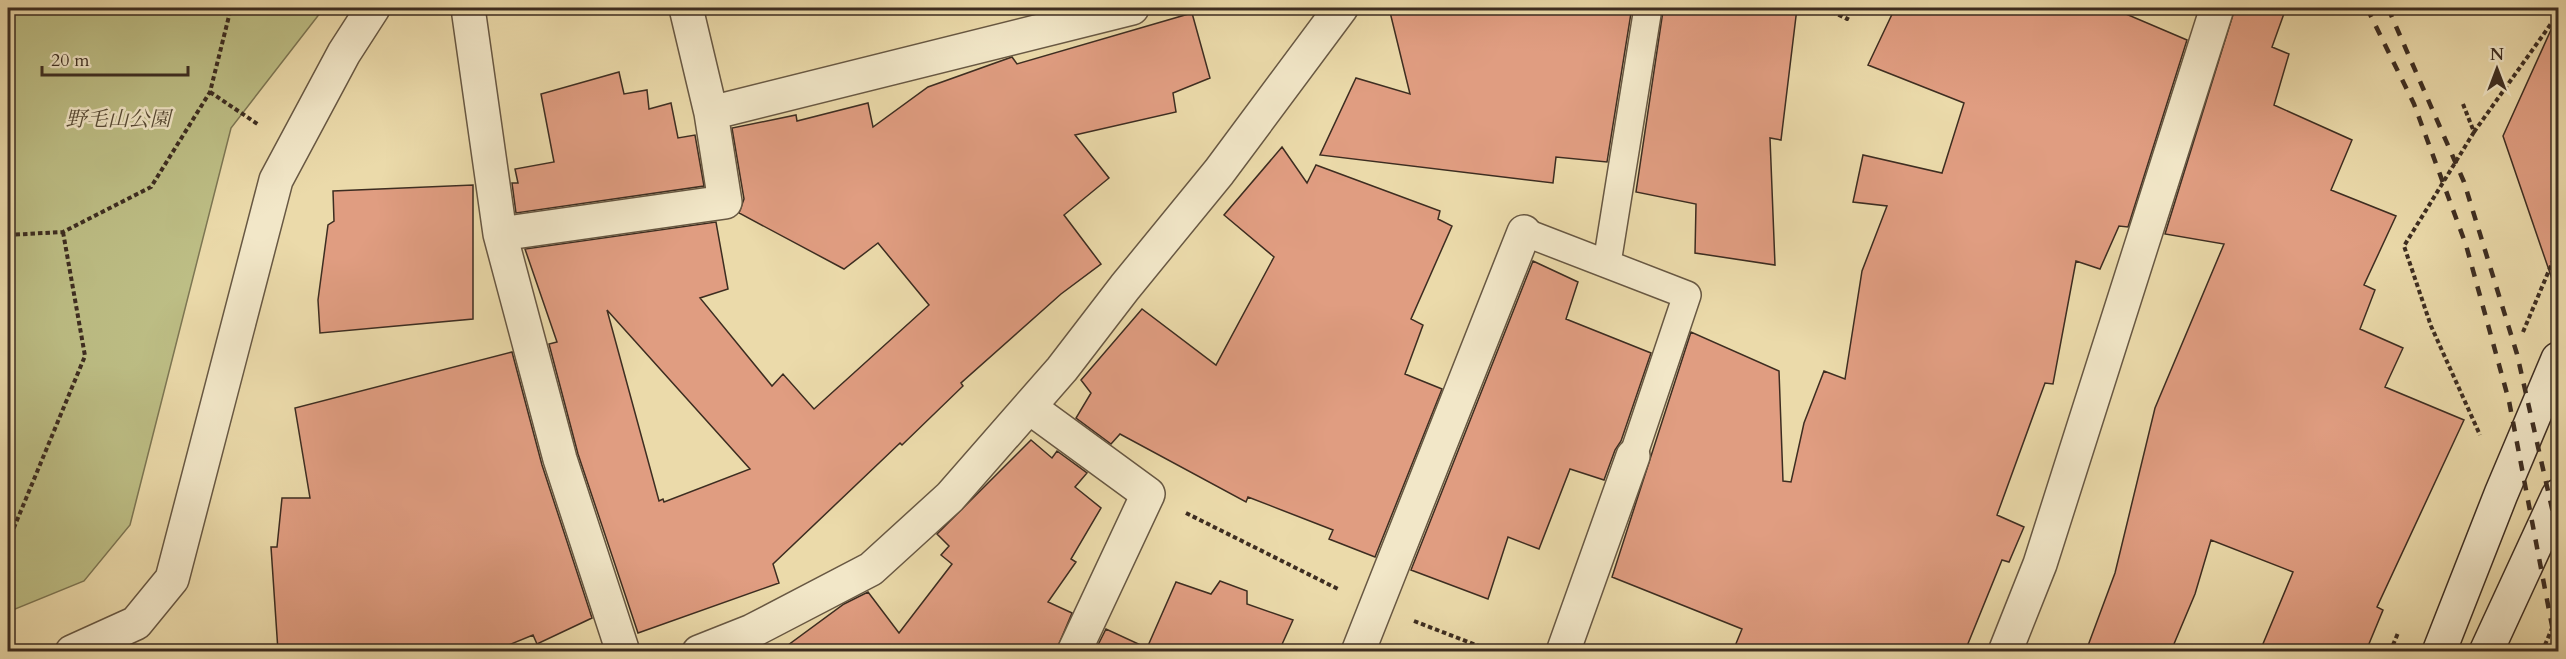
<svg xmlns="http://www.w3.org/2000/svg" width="2566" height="659" font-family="Cardo,'Noto Serif JP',serif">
  <rect width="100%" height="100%" fill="#ebdaaa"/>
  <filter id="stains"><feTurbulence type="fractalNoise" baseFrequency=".00333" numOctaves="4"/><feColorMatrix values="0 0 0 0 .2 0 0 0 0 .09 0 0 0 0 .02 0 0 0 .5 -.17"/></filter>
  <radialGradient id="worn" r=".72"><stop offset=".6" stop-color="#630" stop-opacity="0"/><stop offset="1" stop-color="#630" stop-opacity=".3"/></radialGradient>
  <path fill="#bdbe85" stroke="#7d7653" stroke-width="1.5" d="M8,8h316l-93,120 -101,397 -46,56 -76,31z"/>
  <path fill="#e09d81" stroke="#3d2d21" stroke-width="1.5" fill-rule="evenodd" d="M1389,8h225l2,6 15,-1 -24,149 -51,-5 -3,26 -233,-28 36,-77 54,16z
    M1734,8h63l-16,132 -11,-2 5,127 -80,-12 1,-49 -60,-12 27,-181z
    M1895,8h217l75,32 -59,187 -9,-1 -19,43 -24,-8 -23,123 -8,-1 -48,132 27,12 -15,35 -7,-2 -37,91h-232l9,-22 -130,-52 79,-245 88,39 4,110 8,1 13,-59 20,-52 21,8 17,-108 25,-65 -34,-4 10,-47 79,18 22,-70 -96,-38z
    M2235,8h51l-14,39 17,7 -15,51 78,35 -21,50 65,26 -32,69 11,5 -15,39 43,19 -18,39 79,33 -87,187 6,3 -17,41h-106l33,-79 -82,-32 -16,54 -24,57h-85l29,-78 40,-165 69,-164 -59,-10z
    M2559,12v266l-7,1 -49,-143z
    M1192,13l18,65 -37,15 3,19 -101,23 34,43 -45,37 37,49 -40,30 -100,89 2,3 -61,59 -2,-2 -127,121 6,19 -141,50 -60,-179 -29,-110 8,-2 -32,-93 191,-27 12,67 -28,9 72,88 11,-12 31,35 115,-104 -51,-62 -34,26 -105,-56 5,-14 -12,-71 64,-13 1,6 71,-18 5,24 55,-40 84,-30 5,7zM607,310l143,159 -86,33 -1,-3 -4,2z
    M619,72l5,22 23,-4 2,19 22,-6 7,35 17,-3 9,51 -188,27 -4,-30h6l-3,-14 39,-7 -13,-68z
    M1282,147l25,36 9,-18 124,46 -2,8 14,7 -41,93 12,6 -18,49 37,15 -67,168 -46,-18 4,-9 -85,-33 -2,5 -126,-68 -9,10 -35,-26 15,-25 -10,-13 61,-71 74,56 58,-108 -50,-42z
    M473,185v134l-153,14 -2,-33 10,-75 6,-4 -1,-30z
    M1533,261l45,21 -12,37 85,34 -30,88 -6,9 -11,30 -34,-11 -31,80 -31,-12 -20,62 -77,-29z
    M512,352l30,113 50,153 -55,26 -4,-9 -39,16h-216l-7,-104h6l5,-49h28l-15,-90z
    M1031,440l21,18 5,-7 30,22 -12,14 26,21 -30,51 5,3 -28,40 24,11 -16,38h-276l64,-47 24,-12 31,41 53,-69 -11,-9 8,-9 -12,-12z
    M1220,581l27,10v13l46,16 -14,31h-184l11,-22 41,19 29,-66 35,12z"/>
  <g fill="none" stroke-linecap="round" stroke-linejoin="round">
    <g stroke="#685843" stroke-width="30">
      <path id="lane" d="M1524,232l163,63 -54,161
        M1607,263l41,-255"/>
    </g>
    <g stroke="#685843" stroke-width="36">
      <path id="street" d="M468,8l32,226 60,225 63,193
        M686,8l25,105
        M500,234l225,-32 -14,-89 421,-105
        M1029,407l119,87 -74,158
        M72,652l64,-29 36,-44 104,-399 68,-127 29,-45
        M699,652l53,-21 119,-62 79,-72 112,-128 63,-82 94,-115 122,-164
        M1358,652l166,-420
        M1563,652l70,-196
        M2005,652l35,-88 177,-556"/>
    </g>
    <g stroke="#3d2d21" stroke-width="36">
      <path id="secondary" d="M2439,652l62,-158 57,-135
        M2486,652l72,-156"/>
    </g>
    <path stroke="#3d2d21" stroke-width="4" stroke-dasharray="4.5 3" stroke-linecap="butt" d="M1825,8l22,11 5,-11
      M210,92l49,33
      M2463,104l11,28 84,-118
      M2474,132l-70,114 27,80 49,109
      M8,235l55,-3 88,-45 59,-95 21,-84
      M2523,332l35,-83
      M1186,513l152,76
      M8,542l77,-186 -22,-124
      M1414,621l80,31
      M2390,652l8,-19
      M2542,652l16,-38"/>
    <use href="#lane" stroke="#f2e7c8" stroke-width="27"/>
    <use href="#street" stroke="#f2e7c8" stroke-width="33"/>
    <use href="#secondary" stroke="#f2e7c8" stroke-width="33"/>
    <path stroke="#3d2d21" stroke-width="4.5" stroke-dasharray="10 10" stroke-linecap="butt" d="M2367,8l47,96 52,141 43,156 48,251
      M2388,8l76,174 53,172 41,181"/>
  </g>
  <g text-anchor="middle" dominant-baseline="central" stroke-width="5" stroke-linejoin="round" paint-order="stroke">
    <g font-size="21" font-style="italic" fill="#574a35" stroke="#f2e7c8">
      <text x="118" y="119">野毛山公園</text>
    </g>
  </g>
  <rect width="2566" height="659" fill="none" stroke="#ebdaaa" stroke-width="30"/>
  <rect x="9" y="9" width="2548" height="641" fill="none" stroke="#3d2d21" stroke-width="3"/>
  <rect x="15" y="15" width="2536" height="629" fill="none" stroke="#3d2d21" stroke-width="1.5"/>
  <g transform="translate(2497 69)" stroke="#f2e7c8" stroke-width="4.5" paint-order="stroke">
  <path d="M0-4.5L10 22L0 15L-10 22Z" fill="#3d2d21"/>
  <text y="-9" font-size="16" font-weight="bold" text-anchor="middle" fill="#3d2d21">N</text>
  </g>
  <path d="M42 66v9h146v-9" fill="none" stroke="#3d2d21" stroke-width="3"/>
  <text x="51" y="66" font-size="18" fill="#3d2d21" stroke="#f2e7c8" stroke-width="4.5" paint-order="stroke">20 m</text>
  <rect width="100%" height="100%" filter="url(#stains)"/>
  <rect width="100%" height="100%" fill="url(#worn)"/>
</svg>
